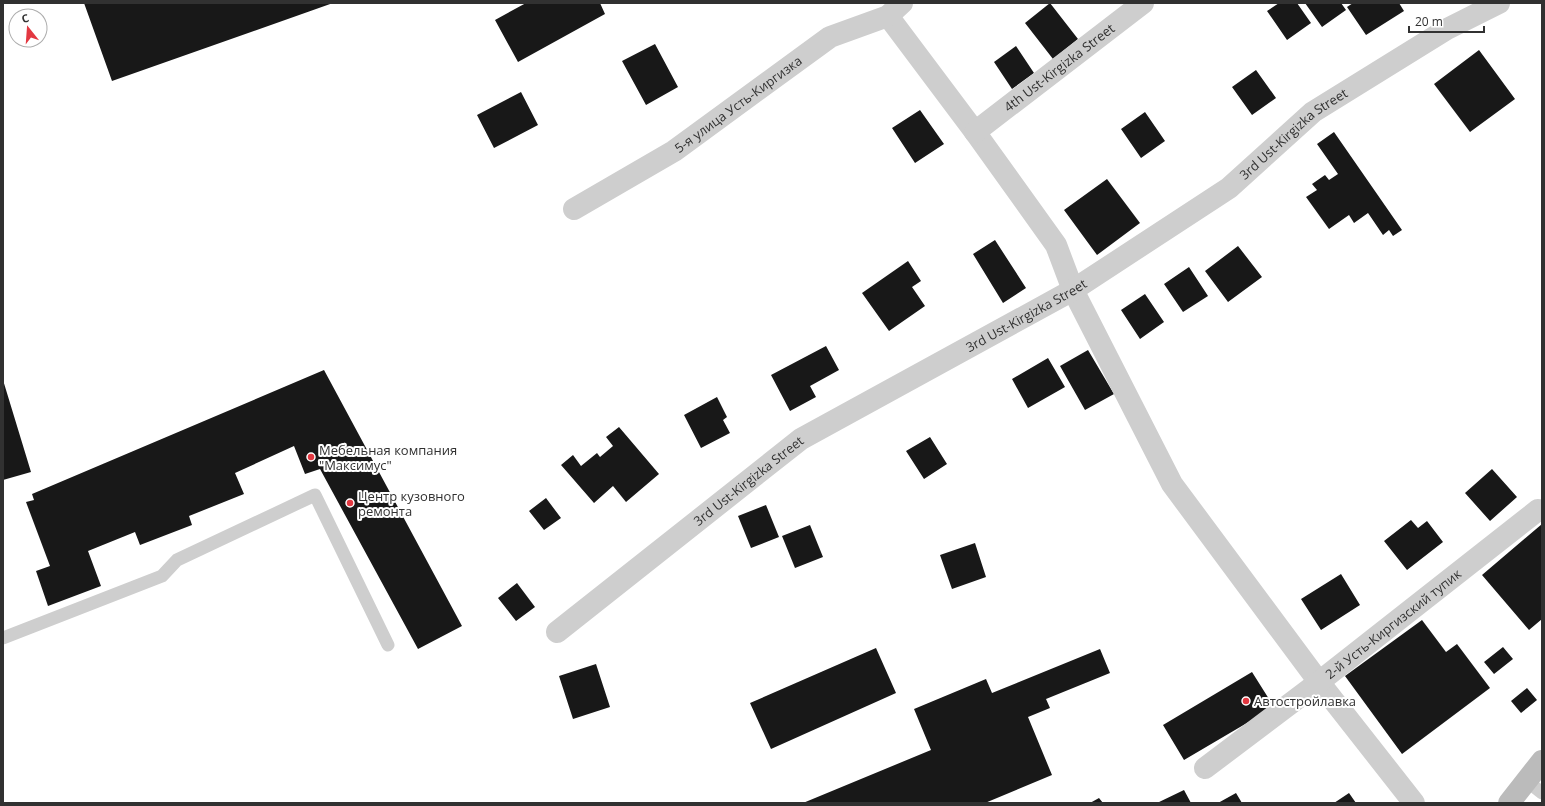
<svg xmlns="http://www.w3.org/2000/svg" width="1545" height="806" font-family="'Open Sans',sans-serif">
  <rect width="100%" height="100%" fill="#fff"/>
  <path fill="#181818" d="M84,3h249l-221,78z
    M526,3h74l5,11 -87,48 -23,-42z
    M1050,3l28,36 -25,20 -28,-36z
    M1279,3h18l14,20 -24,17 -20,-29z
    M1305,3h36l5,7 -24,17z
    M1353,3h46l5,8 -38,24 -19,-28z
    M655,44l23,43 -32,18 -24,-44z
    M1016,46l18,27 -22,16 -18,-27z
    M1479,50l36,49 -45,33 -36,-48z
    M1256,70l20,28 -24,17 -20,-28z
    M521,92l17,33 -44,23 -17,-33z
    M920,110l24,34 -29,19 -23,-35z
    M1145,112l20,29 -24,17 -20,-29z
    M1334,132l68,98 -9,6 -4,-6 -6,5 -15,-22 -14,10 -5,-8 -20,14 -23,-32 11,-7 -5,-6 13,-9 4,5 9,-6 -21,-30z
    M1107,179l33,44 -43,32 -33,-45z
    M995,240l31,48 -23,15 -30,-49z
    M1238,246l24,31 -34,25 -23,-31z
    M908,261l13,20 -9,6 13,19 -36,25 -27,-38z
    M1189,267l19,29 -25,16 -19,-28z
    M1145,294l19,28 -24,17 -19,-29z
    M826,346l13,24 -29,16 6,11 -26,14 -19,-36z
    M1088,350l26,44 -29,16 -25,-44z
    M1048,358l17,29 -37,21 -16,-29z
    M324,370l138,256 -44,23 -98,-180 -15,5 -11,-28 -59,27 9,21 -55,22 3,9 -52,20 -5,-13 -47,19 13,35 -53,20 -12,-35 14,-5 -24,-64 8,-2 -2,-6z
    M3,380l28,92 -28,8z
    M717,397l10,20 -4,3 7,13 -29,15 -17,-33z
    M619,427l40,47 -33,28 -13,-16 -19,17 -33,-38 12,-10 8,11 16,-13 3,4 13,-11 -7,-9z
    M930,437l17,27 -23,15 -18,-28z
    M1492,469l25,28 -27,24 -25,-28z
    M546,498l15,20 -17,12 -15,-19z
    M766,505l13,32 -28,11 -13,-32z
    M1411,520l7,8 9,-7 16,21 -36,28 -23,-29z
    M1542,524v95l-13,11 -47,-55z
    M810,525l13,32 -28,11 -13,-32z
    M975,543l11,34 -34,12 -12,-34z
    M1341,574l19,31 -39,25 -20,-31z
    M517,583l18,24 -19,14 -18,-23z
    M1422,620l24,32 11,-8 33,44 -88,66 -57,-78z
    M1503,647l10,12 -19,15 -10,-12z
    M876,648l20,45 -125,56 -21,-46z
    M1100,649l10,24 -64,26 4,9 -22,9 24,58 -67,28h-182l128,-53 -17,-41 72,-30 6,14z
    M596,664l14,43 -37,12 -14,-43z
    M1252,672l22,35 -90,53 -21,-35z
    M1527,688l10,12 -16,13 -10,-12z
    M1184,790l7,13h-34z
    M1236,793l6,10h-24z
    M1349,793l7,10h-22z
    M1099,798l4,5h-13z"/>
  <g fill="none" stroke-linecap="round" stroke-linejoin="round">
    <path stroke="#cecece" stroke-width="13" d="M3,638l159,-62 15,-16 138,-65 73,150
      M1527,781l15,12"/>
    <g stroke="#cecece" stroke-width="22">
      <path d="M888,16l87,116 81,113 17,45 99,194 147,198 95,121"/>
      <path id="s1" d="M975,132l168,-129"/>
      <path id="s2" d="M574,209l100,-58 156,-114 58,-21 14,-13"/>
      <path id="s3" d="M557,632l244,-193 272,-149 156,-102 84,-76 134,-83 52,-26"/>
      <path id="s4" d="M1205,768l114,-86 219,-172 4,1"/>
    </g>
    <path stroke="#bbb" stroke-width="22" d="M1509,803l33,-42"/>
  </g>
  <g fill="#e33841" stroke="#fff" stroke-width="1.5">
    <circle cx="311" cy="457" r="4"/>
    <circle cx="350" cy="503" r="4"/>
    <circle cx="1246" cy="701" r="4"/>
  </g>
  <g text-anchor="middle" dominant-baseline="central" stroke-width="4" stroke-linejoin="round" paint-order="stroke">
    <g font-size="13" fill="#313131" stroke="#fff">
      <text stroke="none"><textPath href="#s1" startOffset="106">4th Ust-Kirgizka Street</textPath></text>
      <text stroke="none"><textPath href="#s2" startOffset="195">5-я улица Усть-Киргизка</textPath></text>
      <text stroke="none"><textPath href="#s3" startOffset="892">3rd Ust-Kirgizka Street</textPath></text>
      <text stroke="none"><textPath href="#s3" startOffset="568">3rd Ust-Kirgizka Street</textPath></text>
      <text stroke="none"><textPath href="#s3" startOffset="244">3rd Ust-Kirgizka Street</textPath></text>
      <text stroke="none"><textPath href="#s4" startOffset="237">2-й Усть-Киргизский тупик</textPath></text>
    </g>
    <g font-size="13" fill="#313131" stroke="#fff" text-anchor="start">
      <text x="319" y="450">Мебельная компания<tspan x="319" dy="15">"Максимус"</tspan></text>
      <text x="358" y="496">Центр кузовного<tspan x="358" dy="15">ремонта</tspan></text>
      <text x="1254" y="701">Автостройлавка</text>
    </g>
  </g>
  <rect width="1545" height="806" fill="none" stroke="#313131" stroke-width="8"/>
  <g transform="translate(28 28) rotate(343)"><circle r="19" fill="#ffffff" stroke="#adadad"/>
  <path d="M0-3L7 15L0 10L-7 15Z" fill="#e33841"/>
  <text y="-6" font-size="11" font-weight="bold" text-anchor="middle" fill="#313131">С</text>
  </g>
  <path d="M1409 26v6h75v-6" fill="none" stroke="#313131" stroke-width="2"/>
  <text x="1415" y="26" font-size="12" fill="#313131" stroke="#ffffff" stroke-width="3" paint-order="stroke">20 m</text>
</svg>
